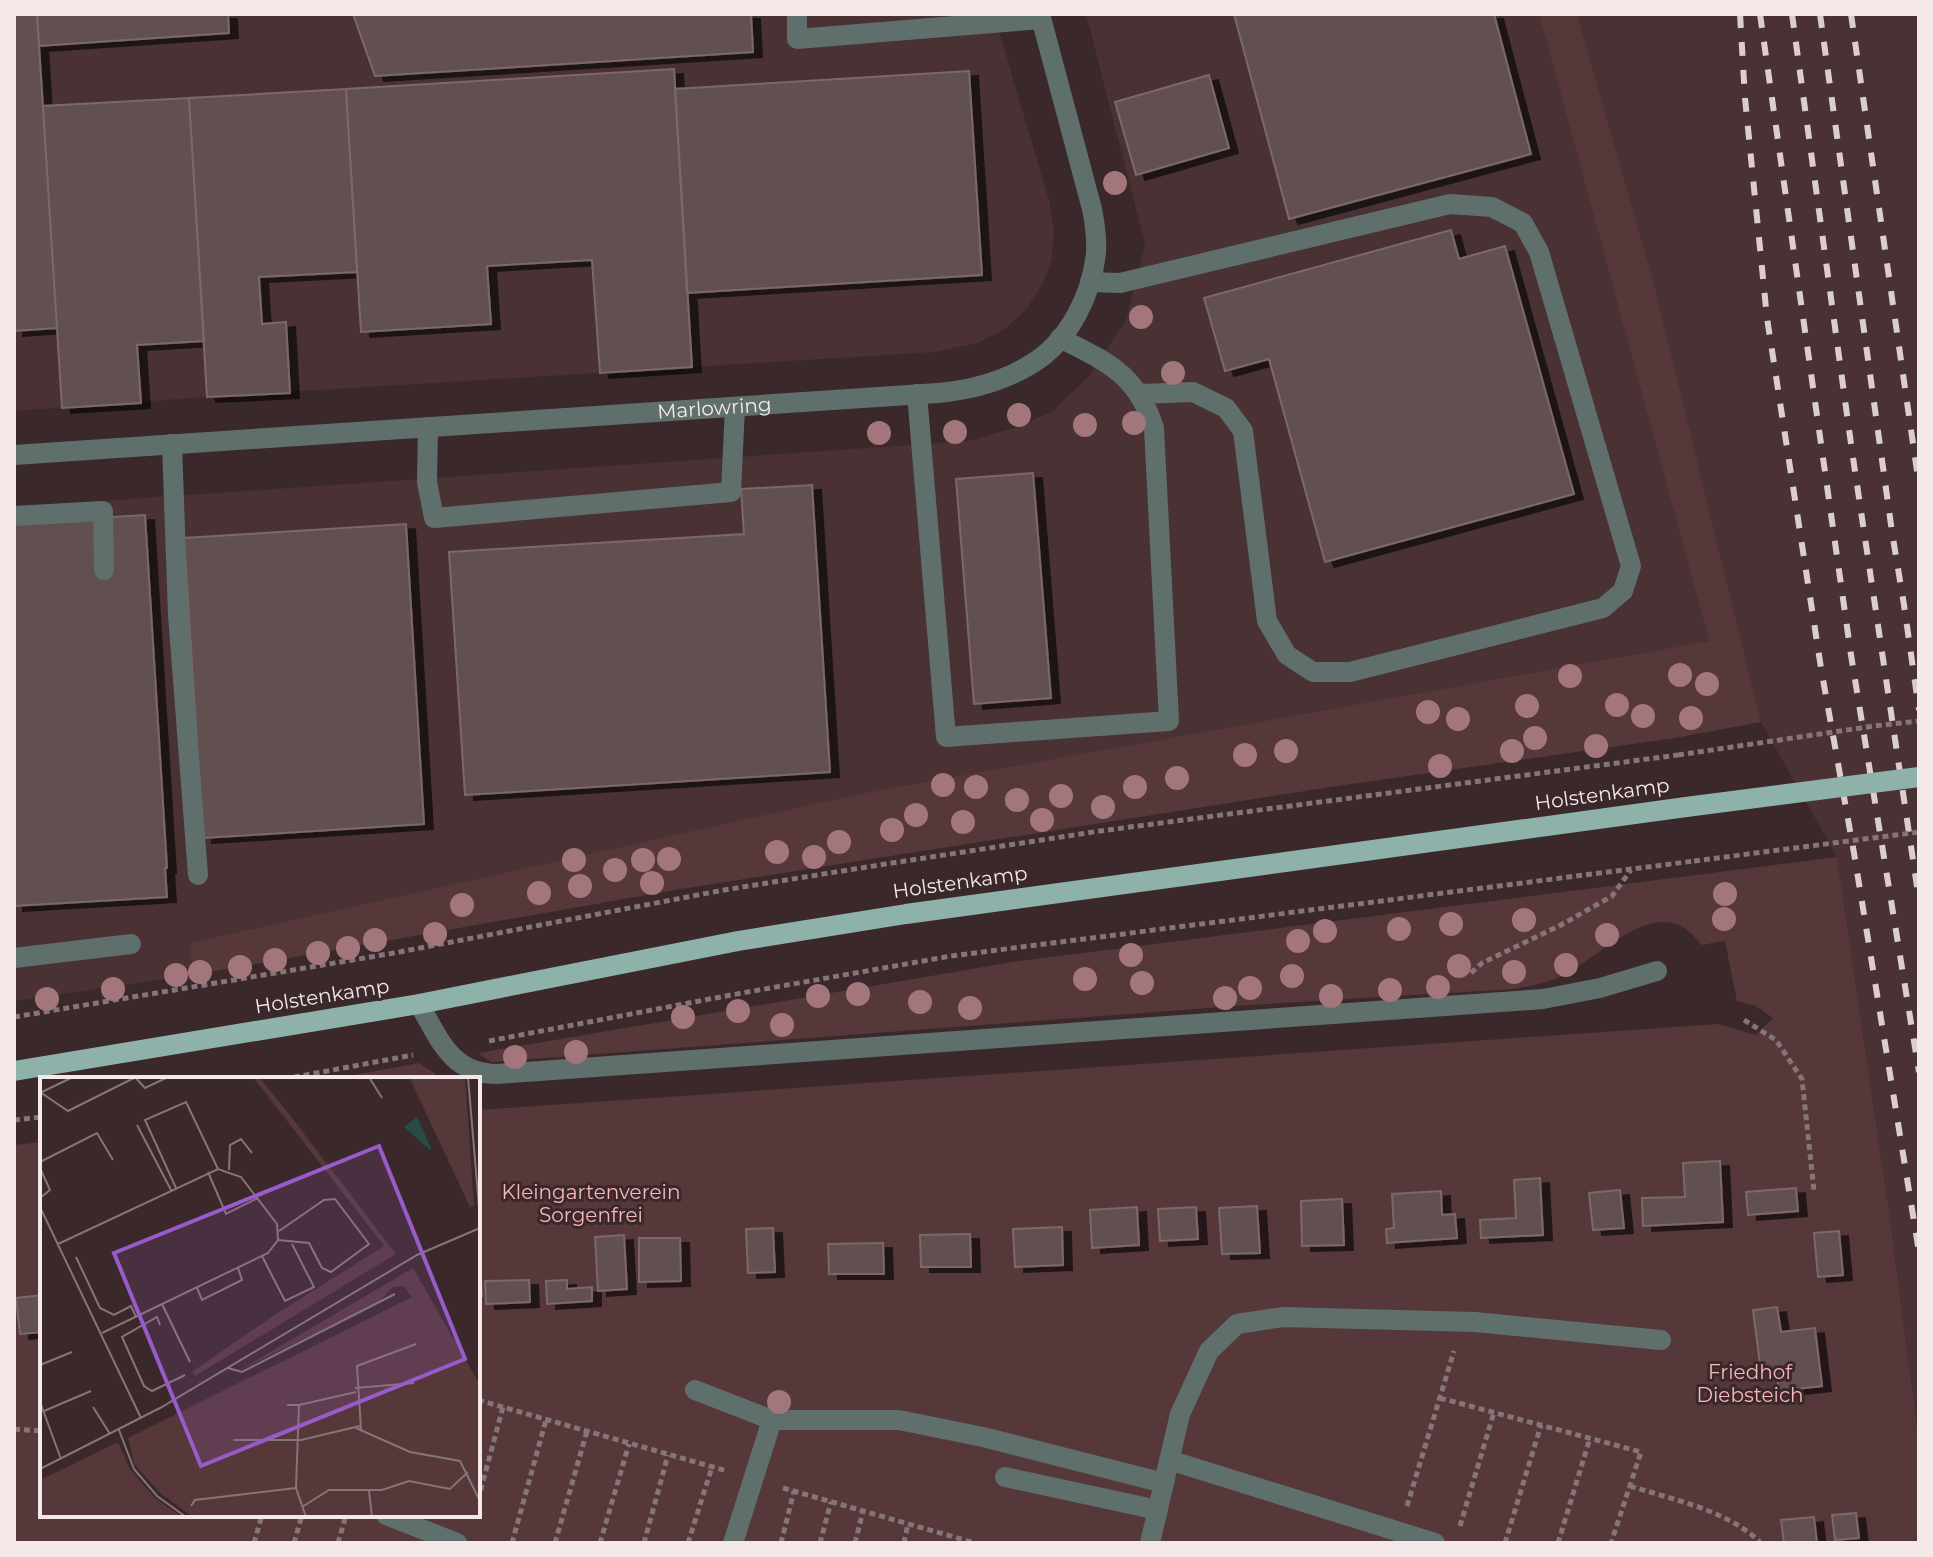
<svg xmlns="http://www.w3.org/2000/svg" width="1933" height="1557" font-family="Montserrat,sans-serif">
  <defs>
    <filter id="shadow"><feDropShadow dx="9" dy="5" stdDeviation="0" flood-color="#0009"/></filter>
  </defs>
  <rect width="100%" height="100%" fill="#3a282a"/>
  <path fill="#493134" d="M14,14h980l56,190 4,26 -2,29 -9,24 -17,27 -21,19 -28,14 -42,9 -728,45 -193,14z
    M1086,14h453l170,627 -849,154 -669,148 2,32 -179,26v-494l955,-66 44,-13 39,-16 36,-35 38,-57 19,-76z
    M1577,14h342v1428l-30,-230 -52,-355 -76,-135 -108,-442z"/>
  <path fill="#56383b" d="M1539,14h38l76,266 108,442 -86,16 -338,48 -662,104 -482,85 -3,-32 670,-149 849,-153z
    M1837,857l52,355 30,230v101h-1905v-398l28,-3v373h436v-405l1240,-86 38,11 17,-17 -17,-12 -19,-5 -12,-60 -24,4c-41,-58 -96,10 -139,31 -15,7 -31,10 -48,13l-279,17 -744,56 -13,-9 535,-91z
    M419,1063l24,16h-111z"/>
  <path fill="#624f50" stroke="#7c6869" stroke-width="2" filter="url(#shadow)" d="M14,14h23l20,314 -43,3z
    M37,14h191l1,19 -190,13z
    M353,14h398l2,38 -378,24z
    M1234,14h260l37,140 -242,65z
    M674,69l18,298 -92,6 -8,-113 -105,6 4,58 -130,8 -15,-243z
    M969,71l13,204 -295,18 -12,-204z
    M1209,75l20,73 -93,27 -21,-73z
    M346,89l11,183 -98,5 3,47 24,-2 4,71 -83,4 -18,-299z
    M189,98l15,243 -67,4 4,58 -79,5 -19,-302z
    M1451,230l8,29 46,-13 69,248 -249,68 -56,-203 -44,12 -21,-73z
    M1033,473l18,225 -77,6 -18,-225z
    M812,485l18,287 -365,23 -16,-243 295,-18 -3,-45z
    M145,515l22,353h-2l2,29 -153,9v-383z
    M406,524l18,300 -221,14 -19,-300z
    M1720,1161l3,61 -80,4 -1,-28 43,-1 -2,-34z
    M1540,1178l3,57 -62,3 -1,-18 36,-2 -2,-38z
    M1796,1188l2,23 -50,4 -2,-23z
    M1620,1190l4,38 -31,2 -4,-37z
    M1441,1191l1,24 13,-1 2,24 -70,5 -1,-14 8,-1 -2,-34z
    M1342,1199l2,46 -42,1 -1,-45z
    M1257,1206l3,47 -38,1 -3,-46z
    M1137,1207l2,38 -47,3 -2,-38z
    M1196,1207l2,32 -38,2 -2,-32z
    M1062,1227l1,38 -48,2 -2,-38z
    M773,1228l2,44 -27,1 -2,-44z
    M1839,1231l4,44 -25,2 -4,-44z
    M970,1234l1,33h-50l-1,-32z
    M624,1235l3,54 -29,2 -3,-54z
    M639,1238h41l1,43 -42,1z
    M883,1243l1,31h-55l-1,-30z
    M478,1278h3l1,18 -4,1z
    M529,1280l1,22 -44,2 -1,-23z
    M567,1280v9l25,-2v14l-45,3 -1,-23z
    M42,1295v37l-22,2 -4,-36z
    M1777,1307l4,25 34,-4 7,58 -43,5 -3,-21 -15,2 -8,-62z
    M1856,1513l3,25 -24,2 -3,-25z
    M1814,1517l3,26h-33l-3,-23z"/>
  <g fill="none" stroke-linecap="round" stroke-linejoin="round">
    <path stroke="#857576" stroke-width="5" stroke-dasharray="6 4" stroke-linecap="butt" d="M1471,973l11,-10 79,-38 51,-29 19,-26
      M14,1017l380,-64 330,-63 168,-27 208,-32 578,-76
      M1744,1020l32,20 26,39 12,112
      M489,1041l242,-46 220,-39 743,-95
      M284,1079l129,-24
      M14,1120l28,-3
      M1440,1398l201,54 -30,91
      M478,1400l249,71
      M14,1429l28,2
      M1630,1486c44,14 93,23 128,54l2,3
      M783,1488l192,55
      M478,1500l25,-93
      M1407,1506l47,-155
      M1460,1526l34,-114
      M254,1543l8,-28
      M294,1543l8,-28
      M338,1543l8,-28
      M512,1543l34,-123
      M555,1543l32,-112
      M600,1543l29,-99
      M644,1543l24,-88
      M688,1543l24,-76
      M781,1543l13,-52
      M820,1543l11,-41
      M855,1543l8,-32
      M904,1543l4,-19
      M1505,1543l36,-118
      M1558,1543l32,-105"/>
    <g stroke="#5f6f6b" stroke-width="20">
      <path d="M797,14v25l244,-20"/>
      <path d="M1090,282l30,1 330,-79 42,3 31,16 16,29 92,314 -8,25 -20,17 -253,64h-37l-26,-17 -20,-34 -24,-190 -17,-23 -33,-16 -53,2"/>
      <path d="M917,394l29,343 223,-16 -15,-293c-17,-54 -47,-66 -94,-90"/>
      <path d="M428,427l-1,55 7,36 297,-26 4,-85"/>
      <path d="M172,444l6,171 20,260"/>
      <path id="s1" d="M14,455l924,-62c34,-3 65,-11 95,-30 36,-22 59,-69 63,-110 1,-15 -1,-29 -4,-44l-52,-195"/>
      <path d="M14,516l89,-5 1,59"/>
      <path d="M14,958l117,-14"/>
      <path d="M419,1004c20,34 32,70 78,70l1046,-75 57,-11 57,-17"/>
      <path d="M695,1390l77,30 -39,123"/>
      <path d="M772,1420h127l84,17 181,46"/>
      <path d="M1169,1460l266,83"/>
      <path d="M1005,1477l153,33"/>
      <path d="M386,1515l71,28"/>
      <path d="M1150,1543l30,-129 29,-63 28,-27 46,-7 192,5 186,18"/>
    </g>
    <path stroke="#8eb1a9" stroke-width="20" d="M14,1071l405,-67 319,-63 168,-27 780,-107"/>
    <path stroke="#dbcece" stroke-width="6" stroke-dasharray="14 14" stroke-linecap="butt" d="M1740,14l5,84 22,220 54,350 33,185 65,399
      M1760,14l91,641 68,417
      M1792,14l60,437 67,449
      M1820,14l72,518 12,73 15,105
      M1851,14l68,471"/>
    <path stroke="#857576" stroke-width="5" stroke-dasharray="6 4" stroke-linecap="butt" d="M1678,755l196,-29 45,-5
      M1694,861l225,-29"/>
    <path stroke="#8eb1a9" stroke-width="20" d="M1686,807l233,-30"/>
  </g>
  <g fill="#a2767b">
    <circle cx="1115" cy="183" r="12"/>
    <circle cx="1141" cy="317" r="12"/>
    <circle cx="1173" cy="373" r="12"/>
    <circle cx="1019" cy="415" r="12"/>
    <circle cx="1134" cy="423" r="12"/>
    <circle cx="1085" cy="425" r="12"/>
    <circle cx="955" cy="432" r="12"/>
    <circle cx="879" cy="433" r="12"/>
    <circle cx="1680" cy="675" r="12"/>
    <circle cx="1570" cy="676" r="12"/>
    <circle cx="1707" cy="684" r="12"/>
    <circle cx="1617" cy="705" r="12"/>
    <circle cx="1527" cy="706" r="12"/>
    <circle cx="1428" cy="712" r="12"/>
    <circle cx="1643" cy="716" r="12"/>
    <circle cx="1691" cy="718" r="12"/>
    <circle cx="1458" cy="719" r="12"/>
    <circle cx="1535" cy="738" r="12"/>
    <circle cx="1596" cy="746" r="12"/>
    <circle cx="1286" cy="751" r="12"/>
    <circle cx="1512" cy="751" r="12"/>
    <circle cx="1245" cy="755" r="12"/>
    <circle cx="1440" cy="766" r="12"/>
    <circle cx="1177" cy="778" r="12"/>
    <circle cx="943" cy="785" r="12"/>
    <circle cx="976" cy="787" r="12"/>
    <circle cx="1135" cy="787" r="12"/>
    <circle cx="1061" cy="796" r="12"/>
    <circle cx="1017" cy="800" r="12"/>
    <circle cx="1103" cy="807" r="12"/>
    <circle cx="916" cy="815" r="12"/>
    <circle cx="1042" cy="820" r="12"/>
    <circle cx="963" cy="822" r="12"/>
    <circle cx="892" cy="830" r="12"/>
    <circle cx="839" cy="842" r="12"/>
    <circle cx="777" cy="852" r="12"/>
    <circle cx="814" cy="857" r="12"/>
    <circle cx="669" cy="859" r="12"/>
    <circle cx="574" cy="860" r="12"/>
    <circle cx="643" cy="860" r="12"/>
    <circle cx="615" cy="870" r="12"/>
    <circle cx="652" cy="883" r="12"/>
    <circle cx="580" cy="886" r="12"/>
    <circle cx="539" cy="893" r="12"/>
    <circle cx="1725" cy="894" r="12"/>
    <circle cx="462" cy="905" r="12"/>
    <circle cx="1724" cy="919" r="12"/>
    <circle cx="1524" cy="920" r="12"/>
    <circle cx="1451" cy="924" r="12"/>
    <circle cx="1399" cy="929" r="12"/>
    <circle cx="1325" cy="931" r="12"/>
    <circle cx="435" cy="934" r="12"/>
    <circle cx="1607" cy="935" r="12"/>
    <circle cx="375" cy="940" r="12"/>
    <circle cx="1298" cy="941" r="12"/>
    <circle cx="348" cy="948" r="12"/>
    <circle cx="318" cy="953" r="12"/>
    <circle cx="1131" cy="955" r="12"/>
    <circle cx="275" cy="960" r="12"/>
    <circle cx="1566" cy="965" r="12"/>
    <circle cx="1459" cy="966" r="12"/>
    <circle cx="240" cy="967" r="12"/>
    <circle cx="200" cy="972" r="12"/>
    <circle cx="1514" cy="972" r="12"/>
    <circle cx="176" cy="975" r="12"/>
    <circle cx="1292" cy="976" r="12"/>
    <circle cx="1085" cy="979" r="12"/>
    <circle cx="1142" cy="983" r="12"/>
    <circle cx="1438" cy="987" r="12"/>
    <circle cx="1250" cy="988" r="12"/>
    <circle cx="113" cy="989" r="12"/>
    <circle cx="1390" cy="990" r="12"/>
    <circle cx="858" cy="994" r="12"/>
    <circle cx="818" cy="996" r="12"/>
    <circle cx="1331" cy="996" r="12"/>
    <circle cx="1225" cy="998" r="12"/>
    <circle cx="47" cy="999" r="12"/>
    <circle cx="920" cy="1002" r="12"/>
    <circle cx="970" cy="1008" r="12"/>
    <circle cx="738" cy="1011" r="12"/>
    <circle cx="683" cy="1017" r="12"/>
    <circle cx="782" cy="1025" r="12"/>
    <circle cx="576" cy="1052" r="12"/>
    <circle cx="515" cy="1057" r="12"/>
    <circle cx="779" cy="1402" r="12"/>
  </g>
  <g text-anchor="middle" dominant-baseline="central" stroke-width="6" stroke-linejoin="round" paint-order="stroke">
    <g font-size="20" fill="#f4e8e8" stroke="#3a282a">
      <text stroke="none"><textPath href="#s1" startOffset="702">Marlowring</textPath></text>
      <text transform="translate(1602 794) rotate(-8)">Holstenkamp</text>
      <text transform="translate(960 882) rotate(-8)">Holstenkamp</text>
      <text transform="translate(322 996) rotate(-9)">Holstenkamp</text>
    </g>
    <g font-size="20" fill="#f8b6bd" stroke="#3a282a">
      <text x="591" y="1192">Kleingartenverein<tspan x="591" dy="23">Sorgenfrei</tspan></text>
      <text x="1750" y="1372">Friedhof<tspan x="1750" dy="23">Diebsteich</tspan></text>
    </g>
  </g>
  <g transform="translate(40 1077)">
    <rect width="440" height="440" fill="#3a282a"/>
    <path d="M213,0h6l30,37 107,140 -201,122 -2,-5 83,-57 108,-68zM369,0h56l9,128 -4,2zM373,191l67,117v132h-287l-33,-24 -26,-29 -6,-26 284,-141 -9,-11 -10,1 -16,17 -139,67zM78,365l12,27 25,29 27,19h-142v-37z" fill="#56383b"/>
    <path d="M377,40l14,31v3l-27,-24z" fill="#264c44"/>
    <path fill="none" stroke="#847576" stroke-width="2" d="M95,0l10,11 23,-11M329,0l13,21M428,0l12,142M0,15l28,19 68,-34M2,15l31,-15M97,48l34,65M0,85l57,-29 16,27M0,91l10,22 -10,8M189,93l1,-25 11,-6 11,14M168,95l18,42 32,-16M136,111l-31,-68 41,-18 32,67M0,130l101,211M238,163l31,3 13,25 9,4 38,-28 -34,-45 -11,1 -45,31M18,167l160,-75 23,8 36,47 1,16 -10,13 -166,80M222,179l23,45 29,-14 -22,-43M36,180l24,51 14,7 17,-9 5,11M157,211l5,12 40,-20 -4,-12M122,227l28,58M120,248l-3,-8 -35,20 22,49 8,5 33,-16M0,288l32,-13M188,291l14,4 153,-78M315,311l59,-5M0,325l21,57M247,328h12l-3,83 10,29M259,328l57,-13M53,330l17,27M4,334l47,-20M316,351l54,24 50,9 20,40M79,353l15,39 23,27 29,21M321,353l-4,-64 59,-22M193,363h68l59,-14M0,392l120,-61 257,-153 63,-27M329,414l3,26M151,429l4,-6 101,-12M262,430l27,-17h53l27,-9 41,8 18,-17"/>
    <path fill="#995bc9" fill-opacity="0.15" stroke="#995bc9" stroke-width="4" d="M339,69l86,213 -264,107 -87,-213z"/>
    <rect width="440" height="440" fill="none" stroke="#f4e8e8" stroke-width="4"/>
  </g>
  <rect width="1933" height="1557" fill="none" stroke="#f4e8e8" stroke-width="32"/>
</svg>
